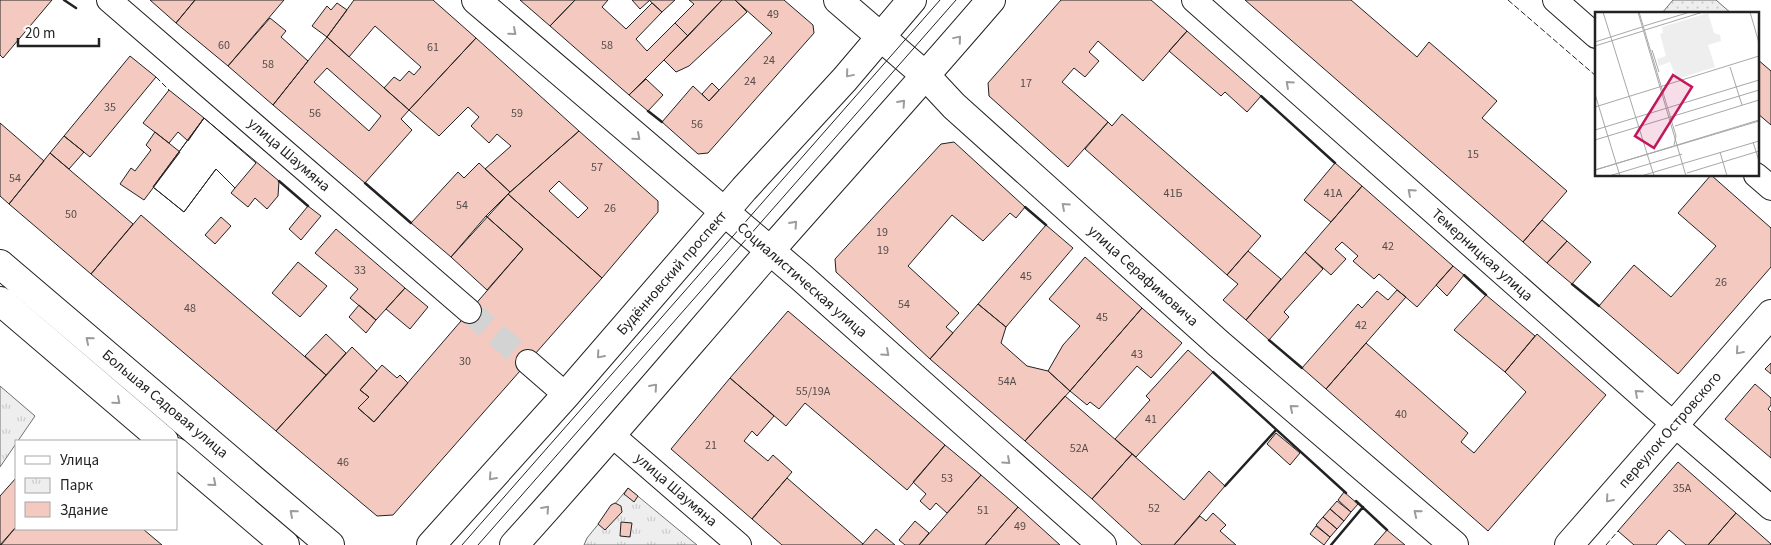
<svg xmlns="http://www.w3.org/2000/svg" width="1771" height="545" font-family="'Source Sans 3',sans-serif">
  <defs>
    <pattern id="grass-dots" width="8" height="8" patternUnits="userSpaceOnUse" patternTransform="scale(1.25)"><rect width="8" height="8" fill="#eee"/><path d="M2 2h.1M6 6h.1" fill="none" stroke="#ccc" stroke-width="1.8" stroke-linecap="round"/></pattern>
    <pattern id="park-tufts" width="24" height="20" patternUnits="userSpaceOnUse" patternTransform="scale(1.25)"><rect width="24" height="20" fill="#eee"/><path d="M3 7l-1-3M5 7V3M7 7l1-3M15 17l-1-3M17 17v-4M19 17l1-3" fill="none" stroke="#ccc"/></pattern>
  </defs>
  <rect width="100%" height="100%" fill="#fff"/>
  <path fill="url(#grass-dots)" stroke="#6f6f6f" d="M1673,0h43l16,14h-69l-1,-1z"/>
  <path fill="url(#park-tufts)" stroke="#6f6f6f" d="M0,386l35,30 -35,51z
    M628,488l69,57h-113l3,-7z"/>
  <path fill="#f3c9c0" stroke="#222" fill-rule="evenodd" d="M0,0h52l-49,58 -3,-3z
    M150,0h45l-19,23z
    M195,0h89l-56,66 -52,-43z
    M354,0h79l43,38 -67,72 -25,-22 10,-11 6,4 9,-10 5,4 7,-8 -46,-41 -26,31 -22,-20z
    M520,0h55l-25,26z
    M575,0h33l-6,7 24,22 26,-26 10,9 -26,27 11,12 28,-28 13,13 -59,59 -79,-69z
    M632,0h18l-10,9z
    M649,0h26l-13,12z
    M689,0h33l-34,36 -13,-13 19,-19z
    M722,0h13l12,12 -58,54 -13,6 -12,-12z
    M735,0h49l29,25 1,8 -106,120 -10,1 -36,-32 31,-36 16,15 63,-68z
    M1061,0h90l36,31 -44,50 -45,-40 -9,11 10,9 -14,16 -11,-9 -12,14 46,40 -40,45 -79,-71 -1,-13z
    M1245,0h106l66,57 12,-15 68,59 -15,17 85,73 -44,51z
    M337,3l10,7 -20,27 -15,-11 15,-20 4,4z
    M270,18l16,13 -5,6 27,24 -35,44 -45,-39z
    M1187,31l74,65 -14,16 -22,-20 -4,4 -52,-45z
    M327,37l82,73 -8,9 11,11 -47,53 -92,-78zM327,68l54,48 -12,15 -55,-49z
    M476,38l103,93 -69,61 -25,-23 26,-23 -14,-12 -8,9 -18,-17 8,-9 -11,-10 -29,29 -30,-26z
    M130,56l26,21 -66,80 -26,-21z
    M1757,59l14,12v54l-14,-12z
    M646,79l17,16 -15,16 -19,-16z
    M712,83l7,7 -10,11 -7,-7z
    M169,90l35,28 -16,23 -10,-9 -9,11 -26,-20z
    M1122,114l139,122 -34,39 -142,-126 23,-27 4,4z
    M204,118l75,63 -1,15 -11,13 -12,-11 -7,9 -17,-14 4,-5 -19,-19 -32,43 -31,-25z
    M204,118l52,45 -21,25 -19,-19 -32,43 -31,-25z
    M0,123l44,38 -35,43 -9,-8z
    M579,131l79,70v11l-56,66 -94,-84zM559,181l29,27 -10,10 -29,-27z
    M155,132l25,20 -36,48 -24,-16 11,-16 4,3 16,-21 -5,-5z
    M64,136l20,16 -15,17 -19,-16z
    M954,142l71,65 -9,11 -6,-5 -27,28 -31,-26 -44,51 51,47 -13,14 7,6 -23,26 -94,-87 -1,-13 106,-115z
    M50,153l83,71 -42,50 -82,-70z
    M479,163l31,29 -59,65 -40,-34 47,-51 6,6z
    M1335,163l27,23 -31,36 -27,-22z
    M1711,175l60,53v39l-93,107 -79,-68 35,-41 37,32 45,-51 -38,-33z
    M1362,186l91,80 -36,41 -38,-33 -5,5 -21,-18 5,-5 -16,-14 -7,7 11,10 -15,16 -26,-23z
    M508,194l94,84 -209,237 -16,1 -101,-85 76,-84 25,24 -17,19 9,7 -11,11 16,14 149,-173 -37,-33z
    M308,206l13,10 -20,24 -12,-11z
    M141,215l185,160 -50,56 -185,-157z
    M486,216l37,33 -36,41 -36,-33z
    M221,217l10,9 -16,18 -10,-9z
    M1542,220l25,21 -20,22 -24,-21z
    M1046,225l27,23 -67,79 -28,-23z
    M336,229l69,59 -29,32 -26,-22 8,-9 -43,-36z
    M1567,241l24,21 -19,22 -25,-21z
    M1248,251l33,28 -35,41 -23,-20 15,-16 -11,-9z
    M1305,252l18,17 -39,43 5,5 -20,23 -23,-20z
    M1085,257l57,51 -72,83 -22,-20 15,-26 17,-19 -31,-27z
    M298,262l29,24 -27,31 -28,-24z
    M1453,266l11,9 -17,21 -11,-11z
    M405,288l23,19 -18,22 -24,-20z
    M1397,290l9,7 -80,92 -24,-21 56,-64 4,4 15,-17 11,9z
    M1486,295l49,41 -30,36 -51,-42z
    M978,304l28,23 -5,16 26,23 21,5 22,20 -45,50 -95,-82z
    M359,305l17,15 -10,13 -17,-16z
    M1142,308l40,35 -31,35 -14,-12 -38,43 -9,-7 -3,3 -17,-14z
    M788,311l157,134 -38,45 -102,-87 -19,23 -56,-48z
    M326,334l20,19 -20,22 -21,-19z
    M1537,334l69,61 -118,136 -162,-142 40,-46 102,90 -7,9 13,11 52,-61 -21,-20z
    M1188,350l25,22 -77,85 -21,-18 35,-39 -4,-4z
    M1771,363v11l-6,-5z
    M382,365l15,13 3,-3 8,8 -34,39 -16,-14 11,-11 -9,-7z
    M730,378l44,38 -17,20 -5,-5 -8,10 24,20 5,-6 19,17 -40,47 -81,-70z
    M1755,384l16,14v7l-3,4 3,3v46l-46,-39z
    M1065,396l67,58 -40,45 -67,-58z
    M1276,433l24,20 -10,12 -23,-21z
    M945,445l36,30 -34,38 -11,-10 -6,7 -10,-9 6,-7 -13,-12z
    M1132,454l52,46 25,-29 16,15 -51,59h-32l-50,-46z
    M1678,462l58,51 -28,32h-22l-17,-15 -13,15h-22l-16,-14z
    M981,475l37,32 -33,38h-66z
    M16,478v49l-16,18v-49z
    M787,478l76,66 -1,1h-80l-30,-26z
    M628,488l10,8 -4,6 -10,-8z
    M1344,492l14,12 -7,8 -13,-12z
    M1337,501l14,11 -7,9 -14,-12z
    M615,503l6,3 1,6 -17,18 -7,-6 13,-19z
    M1018,507l42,38h-75z
    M1330,509l14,12 -7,8 -14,-12z
    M1213,513l13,12 -6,6 16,14h-62l26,-29 6,5z
    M1736,513l35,31v1h-63z
    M1323,517l14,12 -7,8 -14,-12z
    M915,521l14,12 -10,12h-14l-6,-5z
    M621,522l11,1 -2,14 -10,-1z
    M1316,526l14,11 -6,8 -14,-11z
    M16,527v2h127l19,16h-161z
    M876,529l19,16h-33z
    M1387,530l18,15h-31z"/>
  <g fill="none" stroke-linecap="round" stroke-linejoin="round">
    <path stroke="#d3d3d3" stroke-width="24" stroke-dasharray="24 12" stroke-linecap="butt" d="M469,311l59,51"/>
    <g stroke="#222" stroke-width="26">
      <path id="minor" d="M109,0l360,311
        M1194,0l460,407 117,101
        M1555,0l41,36
        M1756,175l15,13
        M528,362l38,33
        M612,435l127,110"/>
    </g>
    <g stroke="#222" stroke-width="30">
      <path id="tertiary" d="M476,0l325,277 301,268
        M838,0l88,76 28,30 265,238 235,201
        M1569,545l202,-231"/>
    </g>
    <g stroke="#222" stroke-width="30">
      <path id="secondary" d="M0,264l330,281
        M0,301l164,140
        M176,452l109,93
        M431,545l135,-150 178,-206 101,-110 67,-79
        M514,545c87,-96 170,-195 255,-293 74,-84 149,-167 222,-252"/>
    </g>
    <use href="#minor" stroke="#fff" stroke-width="24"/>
    <use href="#tertiary" stroke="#fff" stroke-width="28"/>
    <use href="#secondary" stroke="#fff" stroke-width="28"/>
    <path stroke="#222" stroke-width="1" d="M462,545l478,-545
      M478,545l478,-545"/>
    <path stroke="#222" stroke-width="1" stroke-dasharray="6 2.5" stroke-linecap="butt" d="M1508,0l88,76
      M156,77l13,13
      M1606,545l12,-14"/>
    <path stroke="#222" stroke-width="2.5" d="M64,0l12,8
      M1261,96l74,67
      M648,111l14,11
      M279,181l29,25
      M365,183l46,40
      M1025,207l21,18
      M1464,275l22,20
      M1572,284l27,22
      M1269,340l33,28
      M1213,372l133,121
      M1225,486l51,-56
      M1356,501l31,29
      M1331,545l32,-38"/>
  </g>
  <defs><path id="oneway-chevron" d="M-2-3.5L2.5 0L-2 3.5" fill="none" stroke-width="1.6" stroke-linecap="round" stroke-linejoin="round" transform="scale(1.25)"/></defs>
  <g stroke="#9c9c9c">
    <use href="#oneway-chevron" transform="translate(513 32) rotate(41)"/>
    <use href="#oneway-chevron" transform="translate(958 39) rotate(-50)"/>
    <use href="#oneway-chevron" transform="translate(849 74) rotate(130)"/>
    <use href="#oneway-chevron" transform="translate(1289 84) rotate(-138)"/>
    <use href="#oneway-chevron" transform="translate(902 103) rotate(-48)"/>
    <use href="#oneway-chevron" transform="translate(637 137) rotate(41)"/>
    <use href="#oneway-chevron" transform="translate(1411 192) rotate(-138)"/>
    <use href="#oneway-chevron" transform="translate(1065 206) rotate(-138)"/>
    <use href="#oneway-chevron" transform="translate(794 224) rotate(-48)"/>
    <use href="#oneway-chevron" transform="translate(89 340) rotate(-140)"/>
    <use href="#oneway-chevron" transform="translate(1739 351) rotate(131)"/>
    <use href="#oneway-chevron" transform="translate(886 353) rotate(42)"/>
    <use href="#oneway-chevron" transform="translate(600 355) rotate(131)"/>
    <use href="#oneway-chevron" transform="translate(654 387) rotate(-49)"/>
    <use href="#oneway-chevron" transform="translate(1638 393) rotate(-138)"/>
    <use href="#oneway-chevron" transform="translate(117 401) rotate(41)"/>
    <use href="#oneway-chevron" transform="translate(1293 408) rotate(-140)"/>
    <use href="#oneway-chevron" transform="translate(1007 461) rotate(42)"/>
    <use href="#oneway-chevron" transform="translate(492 477) rotate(132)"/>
    <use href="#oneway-chevron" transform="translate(213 483) rotate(41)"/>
    <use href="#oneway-chevron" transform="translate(1609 499) rotate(131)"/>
    <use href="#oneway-chevron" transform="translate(546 509) rotate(-48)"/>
    <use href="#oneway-chevron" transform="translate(293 513) rotate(-139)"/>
    <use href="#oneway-chevron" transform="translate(1417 513) rotate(-140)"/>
  </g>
  <g text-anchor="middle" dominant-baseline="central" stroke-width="4" stroke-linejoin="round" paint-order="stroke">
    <g font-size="12" fill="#564c4a">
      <text x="773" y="14">49</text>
      <text x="224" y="45">60</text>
      <text x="607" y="45">58</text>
      <text x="433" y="47">61</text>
      <text x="769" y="60">24</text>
      <text x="268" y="64">58</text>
      <text x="750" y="81">24</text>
      <text x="1026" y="83">17</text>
      <text x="110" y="107">35</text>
      <text x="315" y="113">56</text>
      <text x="517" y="113">59</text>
      <text x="697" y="124">56</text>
      <text x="1473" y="154">15</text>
      <text x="597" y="167">57</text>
      <text x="15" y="178">54</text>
      <text x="1173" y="193">41Б</text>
      <text x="1333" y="193">41А</text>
      <text x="462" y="205">54</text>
      <text x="610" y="208">26</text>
      <text x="71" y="214">50</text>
      <text x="882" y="232">19</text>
      <text x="1388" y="246">42</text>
      <text x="883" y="250">19</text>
      <text x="360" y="270">33</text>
      <text x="1026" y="276">45</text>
      <text x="1721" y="282">26</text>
      <text x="904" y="304">54</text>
      <text x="190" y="308">48</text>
      <text x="1102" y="317">45</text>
      <text x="1361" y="325">42</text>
      <text x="1137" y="354">43</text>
      <text x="465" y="361">30</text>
      <text x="1007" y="381">54А</text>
      <text x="813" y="391">55/19А</text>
      <text x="1401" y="414">40</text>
      <text x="1151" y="419">41</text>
      <text x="711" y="445">21</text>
      <text x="1079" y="448">52А</text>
      <text x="343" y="462">46</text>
      <text x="947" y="478">53</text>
      <text x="1682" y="488">35А</text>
      <text x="1154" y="508">52</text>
      <text x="983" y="510">51</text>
      <text x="1020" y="526">49</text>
    </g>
    <g font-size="15" fill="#222" stroke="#fff">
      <text transform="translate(289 155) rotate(41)">улица Шаумяна</text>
      <text transform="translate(1482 255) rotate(42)">Темерницкая улица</text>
      <text transform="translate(672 273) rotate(-49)">Будённовский проспект</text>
      <text transform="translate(1143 276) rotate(42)">улица Серафимовича</text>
      <text transform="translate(802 280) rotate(41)">Социалистическая улица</text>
      <text transform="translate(165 404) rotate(40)">Большая Садовая улица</text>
      <text transform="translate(1670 430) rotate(-49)">переулок Островского</text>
      <text transform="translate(676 490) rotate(41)">улица Шаумяна</text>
    </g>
  </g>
  <g transform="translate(1595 12)">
    <rect width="164" height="164" fill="#fff"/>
    <path d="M113,1l6,20 6,2 1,6 -13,4 7,22 -38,12 -7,-17 -11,4 -2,-7 9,-3 -6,-22 3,-1 -1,-6z" fill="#eee"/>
    <path fill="none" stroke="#a7a7a7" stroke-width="1" d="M8,0l51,164M43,0l48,164M44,0l37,124 -2,9M155,0l9,31M49,14l46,-14M50,18l58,-18M0,30l47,-15M0,34l48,-15M57,38l7,22M135,55l12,38M0,82l25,82M0,95l164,-51M80,114l84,-26M0,118l164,-50M0,128l164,-50M158,130l6,19M125,140l7,24M0,158l164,-49M0,158l164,-50M92,161l72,-22M14,164l73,-22M46,164l118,-35"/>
    <path fill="#c2185b" fill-opacity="0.15" stroke="#c2185b" stroke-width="2.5" d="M78,63l19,12 -38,61 -19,-12z"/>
    <rect width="164" height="164" fill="none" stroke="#222" stroke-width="2.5"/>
  </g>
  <rect x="15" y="440" width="162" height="90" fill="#ffffff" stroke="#a7a7a7"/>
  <rect x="25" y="456" width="25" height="8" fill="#ffffff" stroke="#a7a7a7"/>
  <text x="60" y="465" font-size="15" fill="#222222">Улица</text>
  <rect x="25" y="478" width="25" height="15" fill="url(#park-tufts)" stroke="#a7a7a7"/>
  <text x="60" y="490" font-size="15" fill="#222222">Парк</text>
  <rect x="25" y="502" width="25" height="15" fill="#f3c9c0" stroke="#a7a7a7"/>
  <text x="60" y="515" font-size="15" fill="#222222">Здание</text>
  <path d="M18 38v8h81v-8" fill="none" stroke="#222222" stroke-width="2.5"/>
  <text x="25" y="38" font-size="15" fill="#222222" stroke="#ffffff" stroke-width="4" paint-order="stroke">20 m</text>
</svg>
